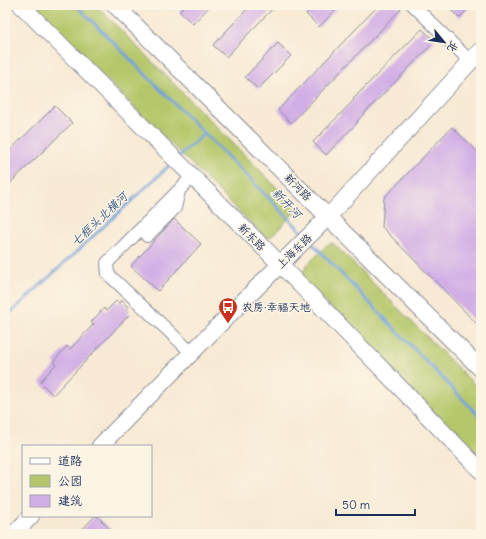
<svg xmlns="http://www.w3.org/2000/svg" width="486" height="539" font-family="Delius,'LXGW WenKai TC',sans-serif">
  <rect width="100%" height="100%" fill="#fcf5e5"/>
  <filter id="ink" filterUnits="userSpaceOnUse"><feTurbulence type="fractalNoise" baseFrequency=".025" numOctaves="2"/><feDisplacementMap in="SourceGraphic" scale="8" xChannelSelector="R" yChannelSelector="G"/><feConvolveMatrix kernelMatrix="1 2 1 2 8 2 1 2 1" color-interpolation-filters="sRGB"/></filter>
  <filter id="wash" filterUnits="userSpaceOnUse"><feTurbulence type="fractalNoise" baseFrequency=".012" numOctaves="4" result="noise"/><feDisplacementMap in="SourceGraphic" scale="16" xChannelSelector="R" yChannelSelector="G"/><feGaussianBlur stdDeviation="0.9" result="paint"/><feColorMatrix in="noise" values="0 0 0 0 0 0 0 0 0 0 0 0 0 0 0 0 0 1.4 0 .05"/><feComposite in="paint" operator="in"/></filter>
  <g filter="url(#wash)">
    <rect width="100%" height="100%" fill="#f8ead4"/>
    <path fill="#b5c76a" stroke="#687b64" d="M31,5h65l199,201v6l-24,25h-6z
      M333,243l148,148v69l-179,-181v-5l5,-9 20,-20z"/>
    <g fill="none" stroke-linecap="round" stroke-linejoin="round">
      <path stroke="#70a1da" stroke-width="3" d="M76,5l171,171 57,58
        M179,156l26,-23
        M310,241l171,177
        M5,318l167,-155"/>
    </g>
    <g id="blocks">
      <path fill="#d1aee6" d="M186,5h25l-18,19 -14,-13z
        M251,5h25l-50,52 -13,-12z
        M315,5h25l-21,22 -13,-13z
        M379,5h17l5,4 -110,114 -13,-13z
        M446,5h26l-13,13z
        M422,29l13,12 -78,80 1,1 -32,33 -13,-13 41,-42 -1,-1z
        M278,43l13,13 -33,33 -13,-12z
        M55,106l17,17 -67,65v-33z
        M452,127l29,28v173l-99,-101 2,-29z
        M174,219l27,25 -43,47 -27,-25z
        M121,300l8,8 -3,2 4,4 -77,81 -13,-13 16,-18 -3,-2 14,-16 3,3 24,-25 -3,-2 13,-14 2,3 10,-10 3,2z
        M95,516h2l14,14 -3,4h-30z"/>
    </g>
  </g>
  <g filter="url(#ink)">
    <use href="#blocks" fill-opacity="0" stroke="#8a8c99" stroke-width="1"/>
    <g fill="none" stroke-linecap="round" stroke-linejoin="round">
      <g stroke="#8a8c99" stroke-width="14">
        <path id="minor" d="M413,5l57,56
          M192,177l-85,86 1,11 84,79
          M147,236l28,-28 4,-17"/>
      </g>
      <g stroke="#8a8c99" stroke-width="18">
        <path id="tertiary" d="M21,5l259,259 201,207
          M115,5l366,364
          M100,446l116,-118 112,-111 153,-167
          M14,534l17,-18"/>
      </g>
      <use href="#minor" stroke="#fff" stroke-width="12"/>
      <use href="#tertiary" stroke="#fff" stroke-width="16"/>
    </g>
  </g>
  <defs>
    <g id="bus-pin" transform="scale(1)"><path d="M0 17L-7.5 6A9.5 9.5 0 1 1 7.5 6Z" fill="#c8321e" stroke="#fcf5e5"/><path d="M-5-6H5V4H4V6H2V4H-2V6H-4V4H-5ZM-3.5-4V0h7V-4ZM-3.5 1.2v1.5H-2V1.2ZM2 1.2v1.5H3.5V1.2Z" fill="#fff"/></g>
  </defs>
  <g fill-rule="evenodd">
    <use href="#bus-pin" x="228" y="307"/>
  </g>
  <g text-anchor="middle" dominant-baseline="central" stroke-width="3" stroke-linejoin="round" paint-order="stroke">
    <g font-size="11" fill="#1b2f5e" stroke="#fcf5e5">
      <text transform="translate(298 187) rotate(45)">新河路</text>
      <text transform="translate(252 237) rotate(45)">新东路</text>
      <text transform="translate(294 251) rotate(-44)">上海东路</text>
    </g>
    <g font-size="11" fill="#1b2f5e" stroke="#fcf5e5" text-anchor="start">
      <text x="242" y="307">农房·幸福天地</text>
    </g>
    <g font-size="12" font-style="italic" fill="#395789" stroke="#fcf5e5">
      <text transform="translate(287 203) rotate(46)">新开河</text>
      <text transform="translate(99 219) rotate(-43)">七框头北横河</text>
    </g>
  </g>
  <rect width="486" height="539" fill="none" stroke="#fcf5e5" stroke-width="20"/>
  <rect x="22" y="445" width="130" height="72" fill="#fcf5e5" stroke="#a2a6af"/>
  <rect x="30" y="458" width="20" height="6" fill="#ffffff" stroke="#a2a6af"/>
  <text x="58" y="465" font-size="12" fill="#1b2f5e">道路</text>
  <rect x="30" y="475" width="20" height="12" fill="#b5c76a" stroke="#a2a6af"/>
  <text x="58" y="485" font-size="12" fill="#1b2f5e">公园</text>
  <rect x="30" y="495" width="20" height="12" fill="#d1aee6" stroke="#a2a6af"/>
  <text x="58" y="505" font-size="12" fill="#1b2f5e">建筑</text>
  <g transform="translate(444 42) rotate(119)" stroke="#fcf5e5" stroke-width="3" paint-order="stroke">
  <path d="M0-3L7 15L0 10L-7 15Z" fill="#1b2f5e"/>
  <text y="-6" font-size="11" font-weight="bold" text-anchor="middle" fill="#1b2f5e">北</text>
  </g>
  <path d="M336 509v6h79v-6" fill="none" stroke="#1b2f5e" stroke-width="2"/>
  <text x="342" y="509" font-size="12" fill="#1b2f5e" stroke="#fcf5e5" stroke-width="3" paint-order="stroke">50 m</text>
</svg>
